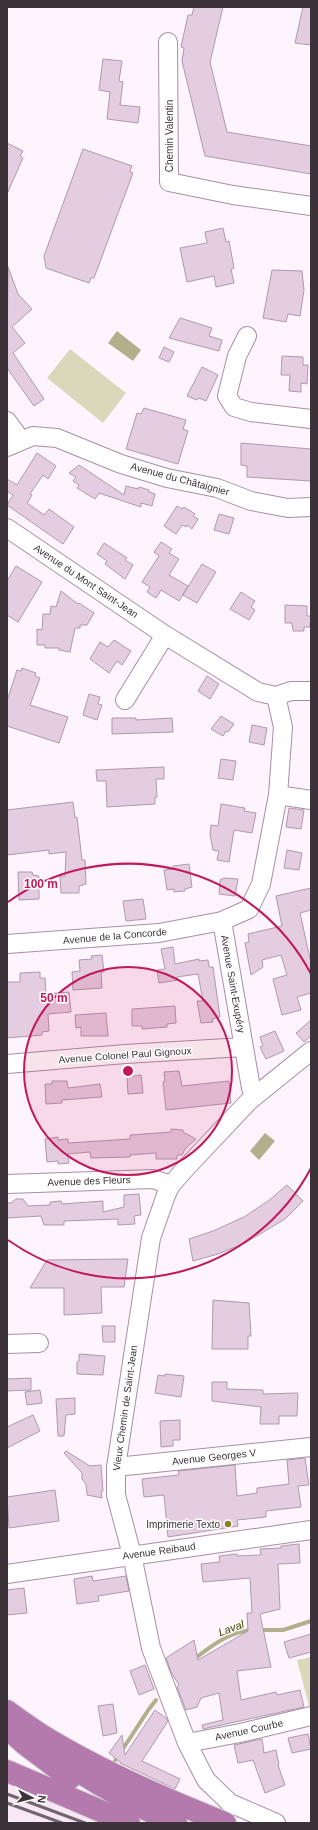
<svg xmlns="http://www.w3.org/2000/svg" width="318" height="1830" font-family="Arial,sans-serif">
  <rect width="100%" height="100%" fill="#fef4fd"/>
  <path fill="#f9e7f6" d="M7,1780l107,43h-98l-9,-4z"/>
  <path fill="#dad8ba" d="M70,349l56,44 -23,30 -56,-45z
    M311,1657v53h-1l-13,-50z"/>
  <path fill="#b2b08c" d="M117,331l24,19 -8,11 -25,-18z
    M265,1133l10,8 -16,19 -9,-9z"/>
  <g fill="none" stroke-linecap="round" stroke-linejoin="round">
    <path stroke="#b2b08c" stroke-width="4" d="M259,1630h24l28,-9
      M193,1660c17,-13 37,-29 59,-30
      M113,1764l36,-55 7,-9"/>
  </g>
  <path fill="#e5cde1" stroke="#af99ac" d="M194,7h29l-13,55 17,70 84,14v28l-106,-18 -23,-95 2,-13 -3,-1 7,-32h4z
    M303,7h8v38l-16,-2z
    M103,59l19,2 -3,20 4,1 -3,23 20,2 -2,16 -31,-4 3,-27 -11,-2z
    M7,143l16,8 -3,5 3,2 -16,36z
    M83,149l49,17 -2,6 3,1 -39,105h-3l-2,5 -43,-15 -2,-12z
    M223,228l3,14 3,-1 5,27 -3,1 3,14 -18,4 -2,-11 -27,6 -7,-34 27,-5 -2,-11z
    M8,267l10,27 14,15 -20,18 13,16 -12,10 31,46 -10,7 -27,-38z
    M272,270l30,1 2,19 -4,26 -12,-2 -2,8 -23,-4z
    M180,318l32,10 -3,8 13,4 -3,11 -50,-13z
    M164,347l10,5 -5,10 -10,-4z
    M282,356l21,1v8h5l-1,19 -6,-1v9l-12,-1 1,-16h-9z
    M202,367l16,8 -12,26 -7,-3 -2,2 -10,-4z
    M144,408l42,12 -3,9 5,2 -10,33 -52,-15 11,-36 4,1z
    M241,443l70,6v32l-64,-4v-11l-6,-1z
    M37,453l19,13 -8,13 -5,-4 -13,19 2,1 -5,8 17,12 5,-6 25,18 -11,17 -56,-39 6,-10 -6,-4v-12l10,6z
    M79,465l45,30 2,-9 12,3 1,-2 10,3v2l6,2 -3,12 -11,-3v4l-42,-14 -4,6 -18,-11 2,-3 -6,-4 3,-4 -7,-4z
    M177,506l5,3 2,-2 11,7 -2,2 5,3 -6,10 -5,-4 -1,2 -4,-2 -6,9 -12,-8z
    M219,514l15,4 -5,16 -15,-4z
    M161,542l11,7 -3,4 10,6 -10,16 19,11 -9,15 -18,-11 -5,8 -9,-6 3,-5 -8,-5 17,-26 -5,-4z
    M104,543l23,15 -2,2 8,5 -8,14 -20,-15 2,-3 -10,-7z
    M202,564l14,8 -19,31 -14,-8z
    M16,566l26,16 -24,40 -11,-7v-34z
    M61,591l17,13 1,-1 15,10 -7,12h-7v3h-5l-5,24 -11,-2v-2h-14v-3h-8v-16l5,1 1,-16h7l1,-8 5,1z
    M241,592l14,9 -4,6 4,3 -6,10 -19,-11z
    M285,605l22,1v10h4l-1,11h-6v4h-11l-1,-8h-7z
    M114,640l17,11 -9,14 -5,-4 -8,12 -19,-14 10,-17 8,5z
    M22,668l14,5 -1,3 5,2 -10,27 38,12 -9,26 -52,-17v-25l10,-31 4,1z
    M207,676l12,8 -9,15 -12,-8z
    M89,694l11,3 -2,7 4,1 -5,15 -14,-5z
    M221,716l13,8 -6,8 -2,-1 -3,5 -12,-7z
    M112,718h24v2l36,-2 1,14 -61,2z
    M252,725l15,3 -3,17 -15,-3z
    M221,759l15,2 -3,19 -15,-2z
    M164,767v12h-8l1,18h-2v7l-48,3 -1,-26h-9l-1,-11z
    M73,802l2,16 2,-1 5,43h3l1,24 -7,2v7h-18l-1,-17h5l1,-24 -17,2v-4l-42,5v-45z
    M221,804l24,4 -1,3 12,2 -4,20 -18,-3 -5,32 -12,-2 2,-9 -6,-1 -3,-16 1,-9 7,1z
    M289,808l15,2 -3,19 -15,-2z
    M287,850l15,3 -3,17 -15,-2z
    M189,864l3,23 -7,2v2l-11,1v-3l-7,1 -3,-20 9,-1v-3z
    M18,872h14l1,3 6,1v23l-20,1z
    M224,878l14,1 -3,17 -16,-2 1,-14z
    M311,888v22l-11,3 11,50v30l-14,4 4,13 -19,5 -9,-36 14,-4 -6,-20 -19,5 1,7 -12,8 -6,-32 4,-1 -1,-8 34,-8 -6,-30z
    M143,899l3,20 -20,2 -3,-20z
    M173,947l2,17 24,-5v2l9,-1 1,7h4l7,50 -8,2 1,3 -12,1 -4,-22h6l-5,-27 -21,3 1,3 -19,3 -2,-13 8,-1 -4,-20z
    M102,955l2,17h-3l1,16 -29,2 -1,-18 8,-1 -1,-11 13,-1 -1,-3z
    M40,972v6h5l1,16 23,-2 2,20 -23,2 1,17 -7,1v3l-35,3v-56h13v-9z
    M175,1006l1,17 -9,1v3l-25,2v-3h-10v-17z
    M106,1013l2,23h-27v-9l-5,1 -1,-13z
    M311,1020v16l-7,6 -8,-9z
    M275,1031l9,20 -18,8 -6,-12 3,-1 -3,-9z
    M179,1071l3,15 47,-5 2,22 -65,7 -3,-28 2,-1 -1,-9z
    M141,1075l2,18 -15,1 -1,-17z
    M52,1081h15l1,7 32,-4 2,13 -40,3v3l-16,1 -1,-20h7z
    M171,1129l12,1v2l13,7 -11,10 -3,6h-5v4h-21v-6l-26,2v2l-39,1 -1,-6 -22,2 1,9 -11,1v-3l-11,1 -2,-23 13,-2v3l10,-1v4l62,-4v-4l41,-3z
    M287,1185l16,16 -18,18 -40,24 -27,11 -25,7 -4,-22 24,-8 31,-14 24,-16z
    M139,1194l2,21 -7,1 1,8 -17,1v-6l-54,2v4h-20l-3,-9 -34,2v-15h4l5,-4h7l5,7 22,-1v-3l11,-1 1,3 41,-3v11l21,-5v-12z
    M128,1259l-4,28h-23l1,26 -38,2v-27h-34l17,-28z
    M213,1300l36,3 2,33h-3v13h-36z
    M102,1326h13v16h-12z
    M79,1354l26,2 -2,19 -26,-1v-12l2,-1z
    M165,1374l19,2 -3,21 -26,-4 3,-18 7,1z
    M31,1378v12l-24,1v-12z
    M212,1382h15v7l36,1v4l35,-1 -1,23h-18v8h-19l1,-17 -49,-6z
    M40,1390l2,13 -15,2 -2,-13z
    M75,1398v16l-9,1 -2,21h-6l-2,-37z
    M33,1415l7,16 -33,17v-21z
    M180,1420v20h-7v6l-12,1 -1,-26z
    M66,1451l24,15 11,-1 2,26h-2l1,7 -15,-3 -1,-11 -4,-5v-6l-18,-20z
    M305,1458l4,27 -11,1 3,21 -35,4v6l-29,3 1,6 -70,11 -4,-42 -20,2 -2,-18 37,-4 -1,-4 57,-6 2,31 20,-3v-5l32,-4 -2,-24z
    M55,1490l4,31 -50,7 -2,-31z
    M299,1544l1,19 -22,1 2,45 -20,5 11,53 -34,4 4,29 35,-8 1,3 23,-5 4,17 -101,22 -1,-4 21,-5 -4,-27 -18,5 -4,9 -11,3 -9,-23 2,-2 -8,-13 -5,-14 28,-18 4,20 50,-29 -1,-18h5l-2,-35 -47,4 -2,-18 19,-2 -1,-6 18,-2v2l24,-1 -1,-6 21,-1v-2z
    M92,1576l1,5 33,-5 3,15 -31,5 1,5 -22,3 -3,-25z
    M24,1588l3,25 -20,2v-25z
    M311,1634v18l-22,6 -5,-16z
    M145,1665l9,24 -15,6 -9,-24z
    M113,1704l4,29 -14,3 -5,-30z
    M155,1710l11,8 2,3 -26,40 38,18 -5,10 -55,-26v-1l-11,-9 13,-18 3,20z
    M308,1734l3,15 -19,4 -4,-15z
    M262,1739l2,14 12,-3 3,15h-1l7,20 -20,8 -12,-33 -15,3 -4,-18z"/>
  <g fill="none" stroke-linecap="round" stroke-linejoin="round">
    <g stroke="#a690a3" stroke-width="20">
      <path id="minor" d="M168,42l1,140 64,13 78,11
        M247,336l-10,20 -10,40 7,11 17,5 60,7
        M7,421l14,19
        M7,447l26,-11 24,2 64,26 46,14 50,10 34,13 37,7 23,-1
        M7,528l158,107 93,57 18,4 15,-5h20
        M125,700l40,-65
        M278,795l33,5
        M222,921l29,167 4,8
        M7,944l152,-11 63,-12 27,-12 12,-25 17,-89 5,-68 -7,-31
        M7,1064l118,-10 119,-7
        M7,1184l146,-5 18,6
        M7,1344l32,-1
        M116,1467l195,-20
        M7,1574l304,-44
        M187,1743l53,-10 71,-17
        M276,1823l-46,-20 -24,-23 -19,-37 -36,-95 -19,-93 -16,-60v-28l35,-229 15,-43 5,-10 14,-16 64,-68 62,-50"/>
    </g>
    <g stroke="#d8d6d8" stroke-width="24">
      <path id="highway" d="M7,1711c15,11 30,22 46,31 54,32 114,58 172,81
        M7,1728l19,17 44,33
        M61,1760c37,25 74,46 115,63
        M7,1771l122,52"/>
    </g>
    <use href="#minor" stroke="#fff" stroke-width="18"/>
    <use href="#highway" stroke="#b47aae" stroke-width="22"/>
    <path stroke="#70666e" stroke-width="3" d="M7,1794l78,29
      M7,1803l55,20"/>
  </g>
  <circle cx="128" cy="1071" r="104" fill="#c2185b" fill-opacity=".12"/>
  <g fill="none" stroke="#c2185b" stroke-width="2">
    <circle cx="128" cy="1071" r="104"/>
    <path d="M311 1168A207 207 0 0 1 8 1240M8 902A207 207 0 0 1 311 974"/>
  </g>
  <circle fill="#888027" stroke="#fff" stroke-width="1.5" cx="228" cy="1524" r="4"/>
  <g text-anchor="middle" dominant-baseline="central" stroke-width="3" stroke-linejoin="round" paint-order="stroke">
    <g font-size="10" fill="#3c323a" stroke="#fff">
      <text transform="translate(169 136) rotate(-90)">Chemin Valentin</text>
      <text transform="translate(180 479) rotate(15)">Avenue du Châtaignier</text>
      <text transform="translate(86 581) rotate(34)">Avenue du Mont Saint-Jean</text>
      <text transform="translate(115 936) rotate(-5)">Avenue de la Concorde</text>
      <text transform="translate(233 984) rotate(80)">Avenue Saint-Exupéry</text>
      <text transform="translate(125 1055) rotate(-4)">Avenue Colonel Paul Gignoux</text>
      <text transform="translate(89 1181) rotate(-2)">Avenue des Fleurs</text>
      <text transform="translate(125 1408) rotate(-82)">Vieux Chemin de Saint-Jean</text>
      <text transform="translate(214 1457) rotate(-6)">Avenue Georges V</text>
      <text transform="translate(159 1551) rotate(-8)">Avenue Reibaud</text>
      <text transform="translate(249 1730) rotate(-12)">Avenue Courbe</text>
    </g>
    <g font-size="10" fill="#3c323a" stroke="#fff" text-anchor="end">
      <text x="220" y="1524">Imprimerie Texto</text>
    </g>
    <g font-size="11" font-style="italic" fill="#484200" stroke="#fff">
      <text transform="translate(231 1628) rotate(-20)">Laval</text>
    </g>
  </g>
  <circle cx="128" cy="1071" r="6" fill="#c2185b" stroke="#fff" stroke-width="2"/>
  <g font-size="12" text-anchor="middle" font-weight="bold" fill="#c2185b" stroke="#fff" stroke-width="3" stroke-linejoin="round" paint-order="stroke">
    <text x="41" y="888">100 m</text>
    <text x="54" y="1002">50 m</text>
  </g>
  <rect width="318" height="1830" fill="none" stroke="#3c323a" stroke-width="16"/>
  <g transform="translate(32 1798) rotate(97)" stroke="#ffffff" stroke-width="3" paint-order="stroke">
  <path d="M0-3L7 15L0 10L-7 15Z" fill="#3c323a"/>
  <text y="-6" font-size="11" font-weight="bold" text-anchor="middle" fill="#3c323a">N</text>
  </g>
</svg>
